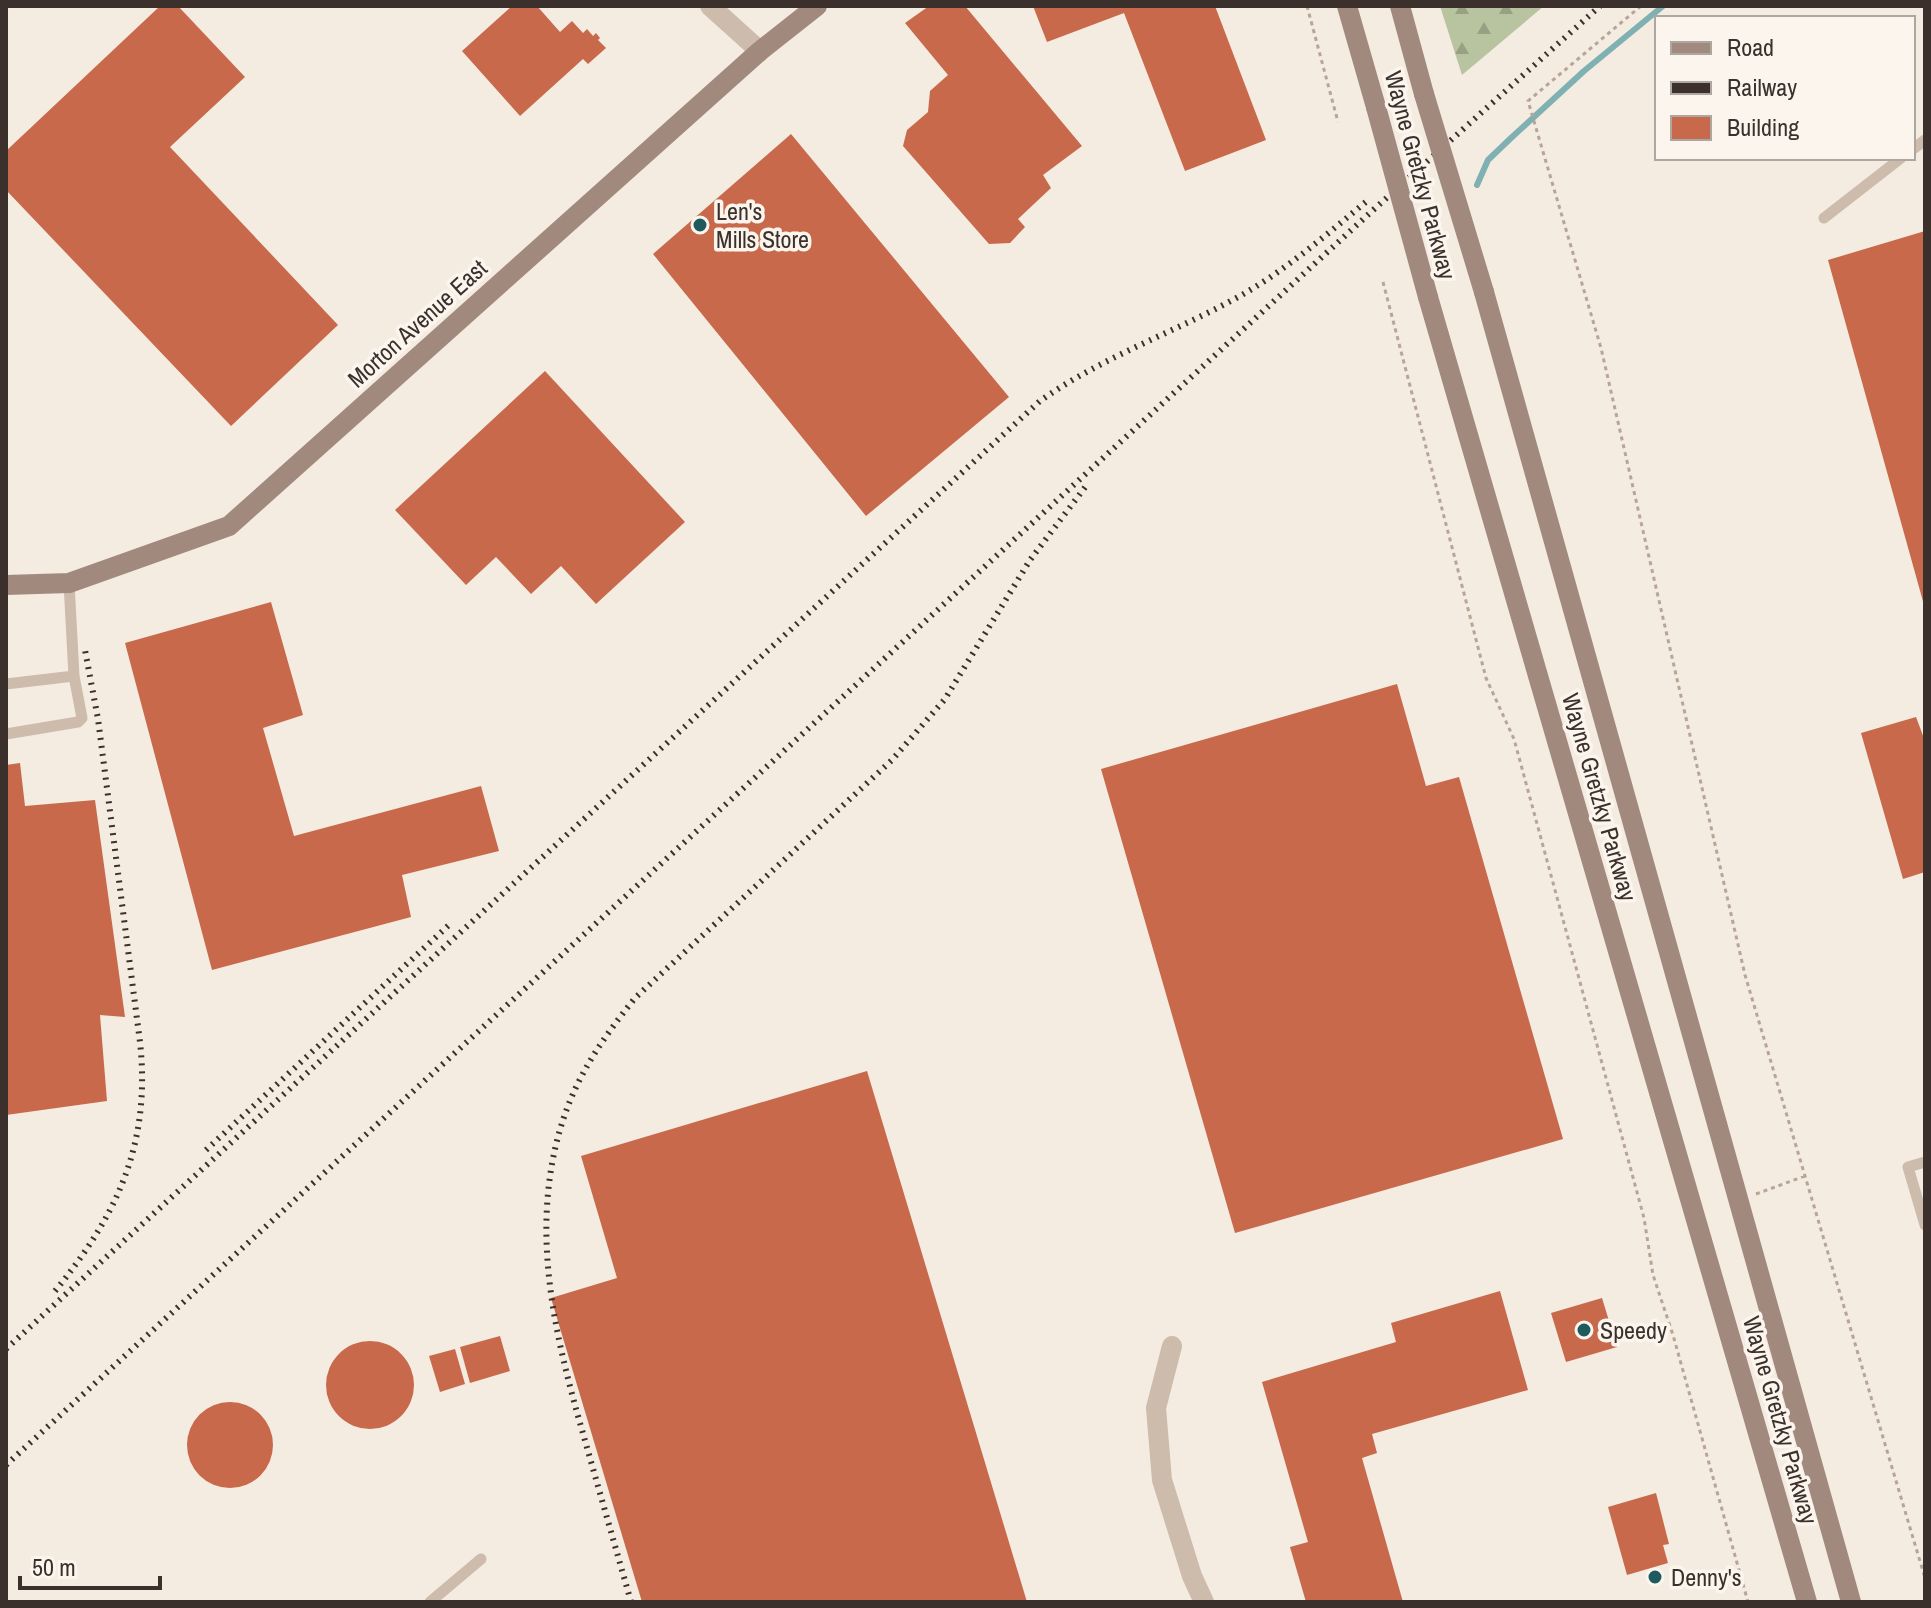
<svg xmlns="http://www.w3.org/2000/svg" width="1931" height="1608" font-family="'Archivo Narrow',sans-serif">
  <defs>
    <pattern id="forest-firs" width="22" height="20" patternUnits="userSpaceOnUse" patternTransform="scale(2)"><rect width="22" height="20" fill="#b8c4a0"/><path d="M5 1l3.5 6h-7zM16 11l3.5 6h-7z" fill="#97a083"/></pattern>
  </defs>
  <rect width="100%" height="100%" fill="#f4ebe1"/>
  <path fill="url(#forest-firs)" d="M1440,6h104l-82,69z"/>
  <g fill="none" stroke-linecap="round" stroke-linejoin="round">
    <path stroke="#7fb0b2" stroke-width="6" d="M1477,185l11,-25 23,-22 73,-67 79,-65"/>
  </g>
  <path fill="#c8694b" d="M160,6h18l67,71 -75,70 168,178 -107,101 -225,-236v-39z
    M512,6h25l23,26 12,-11 11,12 4,-4 6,7 3,-3 4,5 -2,2 8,8 -18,16 -5,-5 -63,57 -58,-65z
    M929,6h36l117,140 -39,29 8,13 -33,31 7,8 -15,16 -21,1 -86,-98 4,-16 21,-18 2,-21 18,-16 -43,-52z
    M1033,6h182l51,134 -81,31 -61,-158 -77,29z
    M791,134l218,263 -143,119 -213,-262z
    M1925,231v374h-1l-96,-345z
    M545,371l140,151 -89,82 -35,-38 -30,28 -35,-37 -30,28 -71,-75z
    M271,602l32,113 -40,13 31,108 187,-50 18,65 -97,24 9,42 -199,53 -87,-327z
    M1397,684l29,102 33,-9 104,362 -328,94 -134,-464z
    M1916,717l9,24v131l-22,7 -42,-146z
    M20,763l5,43 70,-6 30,217 -25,-2 7,86 -101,14v-350z
    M867,1071l160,531h-385l-91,-304 66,-20 -36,-122z
    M1500,1291l28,99 -156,44 5,19 -15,5 41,144h-97l-16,-55 18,-5 -46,-160 134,-40 -5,-19z
    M1602,1298l15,49 -51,15 -15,-49z
    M500,1336l10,35 -40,12 -10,-36z
    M326 1385a44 44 0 1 1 88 0a44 44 0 1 1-88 0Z
    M455,1349l10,35 -25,8 -11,-36z
    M187 1445a43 43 0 1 1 86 0a43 43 0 1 1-86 0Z
    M1656,1493l13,51 -6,1 5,18 -41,12 -19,-68z"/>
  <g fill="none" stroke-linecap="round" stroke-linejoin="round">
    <path stroke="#b9a596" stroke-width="3" stroke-dasharray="4 4" stroke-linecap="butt" d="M1307,6l31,116
      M1641,6l-113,95 73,247 144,627 180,603
      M1383,282l103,396 28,61 130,479 9,57 20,60 75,267
      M1756,1194l49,-18"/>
    <path stroke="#cdbbac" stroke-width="11" d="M1913,149l12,-9
      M1824,218l77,-60
      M6,684l68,-8 -5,-93
      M6,734l72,-12 4,-4 -8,-42
      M1925,1162l-17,5 17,58
      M430,1602l51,-43"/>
    <path stroke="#cdbbac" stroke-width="20" d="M710,6l50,45
      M1172,1346l-16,62 6,72 30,96 12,26"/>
    <path stroke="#a18a7d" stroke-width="20" d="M1347,6l29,101
      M1400,6l24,88
      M1484,292l367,1310
      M1428,297l379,1305
      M6,585l63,-2 160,-57 531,-475 57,-45"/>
    <path stroke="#3b302b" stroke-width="6" stroke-dasharray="2 6" stroke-linecap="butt" d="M206,1150l244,-226
      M55,1291c63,-77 96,-148 85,-249l-42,-323 -13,-69
      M6,1349l1034,-948c62,-44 133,-68 200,-105 46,-26 86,-61 127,-95
      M6,1465l1365,-1253 229,-206
      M631,1602c-15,-53 -30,-105 -45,-158 -31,-107 -59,-217 -22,-327 15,-45 42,-83 71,-119l257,-238 53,-61 85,-139 56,-74"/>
    <path stroke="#a18a7d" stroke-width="20" d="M1424,94l60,198
      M1376,107l52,190"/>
  </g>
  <g fill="#1f5a5e" stroke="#fbf5ee" stroke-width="3">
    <circle cx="700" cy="225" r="8"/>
    <circle cx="1584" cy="1330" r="8"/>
    <circle cx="1655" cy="1577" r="8"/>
  </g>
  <g text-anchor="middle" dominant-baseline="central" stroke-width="7" stroke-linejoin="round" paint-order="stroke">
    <g font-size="24" fill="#3b302b" stroke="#fbf5ee">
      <text transform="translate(1421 175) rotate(75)">Wayne Gretzky Parkway</text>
      <text transform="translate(417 323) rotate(-42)">Morton Avenue East</text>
      <text transform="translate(1600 797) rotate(74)">Wayne Gretzky Parkway</text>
      <text transform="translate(1781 1420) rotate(74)">Wayne Gretzky Parkway</text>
    </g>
    <g font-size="24" fill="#3b302b" stroke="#fbf5ee" text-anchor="start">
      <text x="716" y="211">Len's<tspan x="716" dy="28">Mills Store</tspan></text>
      <text x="1600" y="1330">Speedy</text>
      <text x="1671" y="1577">Denny's</text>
    </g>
  </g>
  <rect width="1931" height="1608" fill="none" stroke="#3b302b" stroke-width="16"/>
  <rect x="1655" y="16" width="260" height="144" fill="#fbf5ee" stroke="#aea6a0" stroke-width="2"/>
  <rect x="1671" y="42" width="40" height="12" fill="#a18a7d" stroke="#aea6a0" stroke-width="2"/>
  <text x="1727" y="56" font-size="24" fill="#3b302b">Road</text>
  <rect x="1671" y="82" width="40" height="12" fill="#3b302b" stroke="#aea6a0" stroke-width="2"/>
  <text x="1727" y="96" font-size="24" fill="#3b302b">Railway</text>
  <rect x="1671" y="116" width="40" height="24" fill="#c8694b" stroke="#aea6a0" stroke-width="2"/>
  <text x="1727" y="136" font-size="24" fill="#3b302b">Building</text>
  <path d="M20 1576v12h140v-12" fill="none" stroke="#3b302b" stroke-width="4"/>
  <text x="32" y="1576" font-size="24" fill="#3b302b" stroke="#fbf5ee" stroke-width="6" paint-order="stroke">50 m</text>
</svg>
